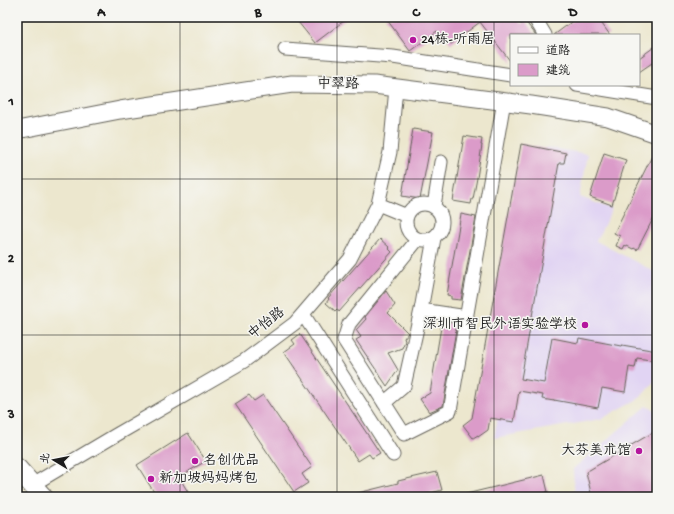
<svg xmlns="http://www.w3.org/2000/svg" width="674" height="514" font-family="'Gochi Hand','LXGW WenKai TC',sans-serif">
  <rect width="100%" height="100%" fill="#f6f6f2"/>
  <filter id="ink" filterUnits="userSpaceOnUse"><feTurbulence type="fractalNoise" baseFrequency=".025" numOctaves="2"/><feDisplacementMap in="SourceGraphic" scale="8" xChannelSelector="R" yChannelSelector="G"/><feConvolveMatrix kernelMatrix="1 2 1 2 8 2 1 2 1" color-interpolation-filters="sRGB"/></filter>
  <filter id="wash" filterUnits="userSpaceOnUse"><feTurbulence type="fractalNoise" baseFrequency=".012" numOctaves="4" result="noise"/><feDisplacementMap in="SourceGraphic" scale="16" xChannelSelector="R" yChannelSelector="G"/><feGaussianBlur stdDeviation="0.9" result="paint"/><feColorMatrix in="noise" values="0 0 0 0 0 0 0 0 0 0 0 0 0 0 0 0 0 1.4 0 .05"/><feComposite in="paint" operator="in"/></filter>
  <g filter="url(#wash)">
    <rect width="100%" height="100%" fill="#ece7ce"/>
    <path fill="#e1d4f3" d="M545,147l43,7 -8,43 32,12 -16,32 61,32v105l-17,20 -39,21 -107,19z
      M647,406l10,6v85h-82l-2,-28z"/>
    <g id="blocks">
      <path fill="#db9bc9" d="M294,17h55l-34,26z
        M385,17h130l6,7 4,-3 11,14h-25v27l-31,-40 -29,22 -7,-10 -3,2 -4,-5 -27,20z
        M578,17h19l13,18h-56z
        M657,45v25l-5,-7 -13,9v-14z
        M413,129l20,3 -13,67 -18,-3z
        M464,136l18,3 -1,6h1l-5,33 -4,21h-1l-1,5 -18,-3z
        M521,144l45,9 -2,10h-5l-38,216 23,4 8,-45 26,5 1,-5 42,8 1,-1 35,6v10l-20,-3 -2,10 -6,-1 -4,25 -23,-4 -4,20 -44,-8v1l-12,-2 1,-4 -24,-4 -5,31 -24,-4 -2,12 -10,7v-2l-5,3 -10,-13 9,-7z
        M657,146v65l-20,39 -3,-2 -1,1 -8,-4 -2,4 -7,-3 4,-10 -6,-3z
        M604,153l22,7 -14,45 -22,-8z
        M461,214l15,3 -15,83 -10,-1v-3l-4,-1z
        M380,239l9,8 -1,1 4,4 -53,60 -2,-3 -2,2 -9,-8 3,-4 -1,-1z
        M386,291l9,14 -7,8 20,20 -4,5 1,3 -3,7 -14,5 10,17 -11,16 -31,-46 5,-3 -5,-7 10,-11 -1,-2z
        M442,321l15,3 -14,82 -14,6 -9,-13 10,-6z
        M300,334l80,119 -8,5 -3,-4 -11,7 -74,-109 11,-8 -3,-4z
        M249,395l5,6 9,-6 49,72 -10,7 6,9 -14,9 -59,-88z
        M657,430v67h-65l-6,-25z
        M188,433l18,28 -27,16 12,20h-34l-20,-32z
        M437,472l5,18 -26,7h-62v-3l44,-11v-2z
        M544,475l4,17h-2l2,5h-82v-3z"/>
    </g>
  </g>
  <g filter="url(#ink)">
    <use href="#blocks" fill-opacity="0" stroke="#65635a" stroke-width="1"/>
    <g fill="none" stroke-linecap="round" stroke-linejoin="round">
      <g stroke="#65635a" stroke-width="15">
        <path id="minor" d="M534,17l11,18
          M285,49l108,8 118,18
          M577,85l80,13
          M406 222a18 18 0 1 1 36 0a18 18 0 1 1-36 0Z
          M378,204l29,12
          M434,206l7,-44
          M418,239l-69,85 -5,16 60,94 46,-23 54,-310
          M421,310l46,7
          M303,314l90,141
          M384,403l20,-17 17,-76 13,-72
          M32,485l84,-50 128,-74 51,-38 55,-64 28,-55 12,-52 6,-64"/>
      </g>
      <g stroke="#65635a" stroke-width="19">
        <path id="major" d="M17,130l103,-20 172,-26 82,1 157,20 77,12 49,17"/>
      </g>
      <g stroke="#65635a" stroke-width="21">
        <path id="highway" d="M17,468l26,29"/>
      </g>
      <use href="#minor" stroke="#fff" stroke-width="13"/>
      <use href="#major" stroke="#fff" stroke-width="17"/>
      <use href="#highway" stroke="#fff" stroke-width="19"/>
    </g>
  </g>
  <path fill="none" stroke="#1c1c1c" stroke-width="1" stroke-opacity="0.55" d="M180,17v480M337,17v480M494,17v480M17,179h640M17,335h640"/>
  <g fill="#b5179e" stroke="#f6f6f2" stroke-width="1.5">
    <circle cx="413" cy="40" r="4"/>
    <circle cx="585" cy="325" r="4"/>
    <circle cx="639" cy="451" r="4"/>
    <circle cx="195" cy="461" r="4"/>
    <circle cx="151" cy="479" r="4"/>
  </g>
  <g text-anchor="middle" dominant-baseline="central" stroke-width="3" stroke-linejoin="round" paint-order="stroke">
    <g font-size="14" fill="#1c1c1c" stroke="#f6f6f2" text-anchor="start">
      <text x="421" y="40">24栋-听雨居</text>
      <text x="577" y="325" text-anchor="end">深圳市智民外语实验学校</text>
      <text x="631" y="451" text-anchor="end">大芬美术馆</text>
      <text x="203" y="461">名创优品</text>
      <text x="159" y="479">新加坡妈妈烤包</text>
    </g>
    <g font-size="14" fill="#1c1c1c" stroke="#f6f6f2">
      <text transform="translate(338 85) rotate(1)">中翠路</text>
      <text transform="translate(267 324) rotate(-38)">中怡路</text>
    </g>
  </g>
  <rect width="674" height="514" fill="none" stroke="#f6f6f2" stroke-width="44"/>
  <rect x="510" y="34" width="130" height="52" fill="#f6f6f2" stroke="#9f9f9c"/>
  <rect x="518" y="47" width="20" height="6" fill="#ffffff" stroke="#9f9f9c"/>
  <text x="546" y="54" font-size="12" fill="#1c1c1c">道路</text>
  <rect x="518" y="64" width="20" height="12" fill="#db9bc9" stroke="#9f9f9c"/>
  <text x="546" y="74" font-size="12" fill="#1c1c1c">建筑</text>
  <g transform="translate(54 460) rotate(280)" stroke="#f6f6f2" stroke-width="3" paint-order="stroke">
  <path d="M0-3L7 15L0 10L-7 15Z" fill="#1c1c1c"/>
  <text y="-6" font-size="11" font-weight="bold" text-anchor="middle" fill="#1c1c1c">北</text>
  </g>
  <rect x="22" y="22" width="630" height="470" fill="none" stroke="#1c1c1c" stroke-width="1.5"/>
  <g font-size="13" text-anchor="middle" font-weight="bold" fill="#1c1c1c">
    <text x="101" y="16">A</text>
    <text x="258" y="16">B</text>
    <text x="416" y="16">C</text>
    <text x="573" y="16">D</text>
    <text x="11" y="105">1</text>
    <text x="11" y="262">2</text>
    <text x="11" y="418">3</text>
  </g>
</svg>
